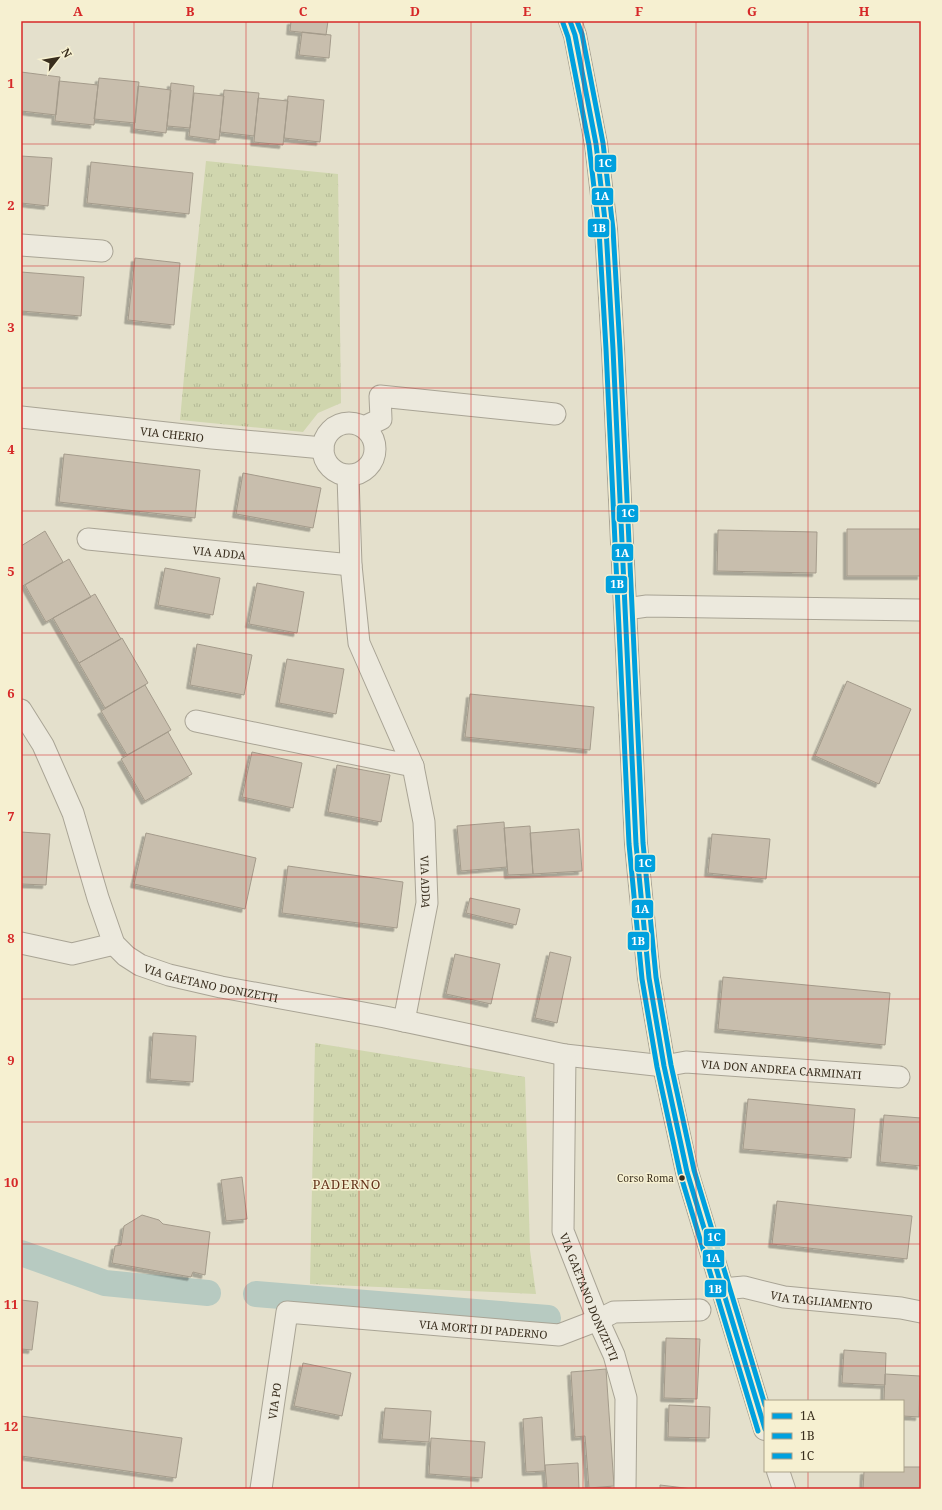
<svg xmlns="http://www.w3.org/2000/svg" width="942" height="1510" font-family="'Noto Serif',serif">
  <defs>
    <pattern id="park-tufts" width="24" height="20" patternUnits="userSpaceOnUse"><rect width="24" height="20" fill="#d0d6ae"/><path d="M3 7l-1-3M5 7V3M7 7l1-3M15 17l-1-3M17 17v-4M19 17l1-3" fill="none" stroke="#b3b895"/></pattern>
    <filter id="shadow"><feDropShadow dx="-3.5" dy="3.5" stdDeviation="0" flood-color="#0004"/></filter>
  </defs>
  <rect width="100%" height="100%" fill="#e4e0cc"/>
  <path fill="url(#park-tufts)" d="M206,161l132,13 3,229 -23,10 -15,19 -123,-12 6,-65z
    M315,1043l210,34 5,173 6,44 -226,-10z"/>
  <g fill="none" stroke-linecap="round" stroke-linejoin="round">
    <path stroke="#b7cac1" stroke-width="26" d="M21,1253l84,30 103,10
      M256,1294l292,24"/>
  </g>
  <path fill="#c8bead" stroke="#a49b8b" filter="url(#shadow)" d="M291,21h37l-2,14 -36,-4z
    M302,32l29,3 -2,23 -30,-3z
    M21,72l39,5 -4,38 -35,-4z
    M99,78l40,4 -4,41 -41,-4z
    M59,81l39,4 -4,40 -39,-4z
    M171,83l23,3 -4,42 -23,-2z
    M138,86l33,4 -5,43 -32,-4z
    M224,90l35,3 -5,43 -34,-4z
    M194,93l30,3 -5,44 -30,-4z
    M288,96l36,4 -4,42 -36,-4z
    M258,98l30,3 -5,44 -29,-3z
    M21,156l31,2 -4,48 -27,-3z
    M91,162l102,11 -4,41 -102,-11z
    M135,258l45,5 -6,62 -46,-5z
    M21,272l63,5 -3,39 -60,-5z
    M64,454l136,16 -5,48 -136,-16z
    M243,473l78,15 -8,40 -77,-14z
    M847,529h74v47h-74z
    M718,530l99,2 -1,41 -99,-2z
    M45,531l18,31 -42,25v-41z
    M69,559l22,38 -45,25 -21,-37z
    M165,568l55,10 -7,37 -55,-10z
    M257,583l47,9 -7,41 -48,-9z
    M95,594l26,45 -42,24 -26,-45z
    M122,638l26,45 -43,25 -26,-45z
    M197,644l55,11 -8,40 -54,-10z
    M287,659l57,10 -8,45 -57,-11z
    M847,681l64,28 -32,75 -64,-28z
    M145,685l26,45 -44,25 -26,-44z
    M470,694l124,13 -4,43 -125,-13z
    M168,732l24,42 -47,27 -24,-42z
    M252,752l50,11 -9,45 -51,-11z
    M337,765l53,10 -9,47 -53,-10z
    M504,822l3,45 -46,4 -4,-45z
    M530,826l3,48 -25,1 -4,-47z
    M579,829l3,42 -49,3 -3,-41z
    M21,832l29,2 -4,51 -25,-1z
    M146,833l110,25 -11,51 -111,-25z
    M712,834l58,5 -4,40 -58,-6z
    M288,866l115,16 -6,46 -115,-15z
    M470,898l50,11 -4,16 -50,-12z
    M550,952l21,5 -14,66 -22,-5z
    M455,954l45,10 -9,40 -45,-10z
    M723,977l167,16 -5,52 -167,-16z
    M153,1033l43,3 -3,46 -43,-3z
    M748,1099l107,10 -4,49 -108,-9z
    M884,1115l37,3v48l-41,-4z
    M242,1177l5,42 -21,2 -5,-41z
    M777,1201l135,15 -5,43 -135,-15z
    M142,1215l17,5 4,4 47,8 -5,43 -12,-3 -2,5 -79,-14 3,-17 6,-1 3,-19z
    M21,1300l17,2 -6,48 -11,-1z
    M666,1338l34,1 -3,60 -33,-1z
    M844,1350l42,3 -1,32 -43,-2z
    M303,1363l48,10 -9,43 -48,-10z
    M606,1369l8,117 -25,2 -4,-52 -10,1 -4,-65z
    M885,1374l35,2 -1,41 -16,-1v-15h-19z
    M669,1405l41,2 -1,31 -41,-1z
    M385,1408l46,3 -2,31 -47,-3z
    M21,1416l161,22 -6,40 -155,-22z
    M542,1417l3,54 -19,1 -3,-53z
    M431,1438l54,4 -3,36 -53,-4z
    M578,1463l1,26h-32l-2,-24z
    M903,1467h18v22h-58l1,-18h39z
    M660,1485l33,4h-33z"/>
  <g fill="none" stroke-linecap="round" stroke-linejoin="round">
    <g stroke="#a9a495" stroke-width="23">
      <g id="minor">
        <path d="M21,245l81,6"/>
        <path id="s1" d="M21,417l191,21 111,10"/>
        <circle cx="349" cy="449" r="26"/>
        <path d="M364,427l17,-8 -1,-23 175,18"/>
        <path id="s2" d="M348,476l3,89 8,78 54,123 11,56 3,81 -23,118"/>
        <path id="s3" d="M88,539l263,26"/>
        <path d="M626,609l21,-3 274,4"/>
        <path id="s4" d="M21,710l22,35 30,68 25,85 16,46 12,12 14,9 29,10 52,12 164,30 180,38 99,11 22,-4 213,15"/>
        <path d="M196,721l217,45"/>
        <path d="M21,943l51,11 42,-10"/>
        <path id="s5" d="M565,1055l-2,176 35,89 16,35 12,43 -1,91"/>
        <path id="s6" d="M722,1289l22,-2 40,10 117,11 20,4"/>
        <path id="s7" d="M261,1489l26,-177 272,23 39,-15 16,-8 86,-2"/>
      </g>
    </g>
    <g stroke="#a9a495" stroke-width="24">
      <path id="tertiary" d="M570,21l5,14 21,109 10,85 7,120 23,495 13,134 15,88 23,106 78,257
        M778,1471l6,18"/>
    </g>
    <use href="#minor" stroke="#ece9dd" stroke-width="21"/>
    <use href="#tertiary" stroke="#ece9dd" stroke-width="22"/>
    <g stroke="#f6f0d1" stroke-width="8">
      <path id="bus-1" d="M570,21l5,14 21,109 10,85 7,120 23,495 13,134 15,88 23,106 78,257"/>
    </g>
    <g stroke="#f6f0d1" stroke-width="8">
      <path id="bus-2" d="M563,23l5,14 21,108 10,85 7,119 23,495 13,135 15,88 23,106 78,258"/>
    </g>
    <g stroke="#f6f0d1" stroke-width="8">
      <path id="bus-3" d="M577,21l5,13 21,109 10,86 7,120 23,494 13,134 15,88 23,105 71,235"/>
    </g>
    <use href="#bus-1" stroke="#00a0de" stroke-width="5"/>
    <use href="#bus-2" stroke="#00a0de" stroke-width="5"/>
    <use href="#bus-3" stroke="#00a0de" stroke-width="5"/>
  </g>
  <path fill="none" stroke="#d62828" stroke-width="1" stroke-opacity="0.55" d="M134,21v1468M246,21v1468M359,21v1468M471,21v1468M583,21v1468M696,21v1468M808,21v1380M21,144h900M21,266h900M21,388h900M21,511h900M21,633h900M21,755h900M21,877h900M21,999h900M21,1122h900M21,1244h900M21,1366h900M808,1471v18"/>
  <circle fill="#382d1d" stroke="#f6f0d1" stroke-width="1.5" cx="682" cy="1178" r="3.5"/>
  <g text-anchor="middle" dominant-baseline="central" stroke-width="3" stroke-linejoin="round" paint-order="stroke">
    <g font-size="10" fill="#382d1d" stroke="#f6f0d1" text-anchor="end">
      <text x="674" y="1178">Corso Roma</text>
    </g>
    <g font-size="11" fill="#382d1d" stroke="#f6f0d1">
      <text stroke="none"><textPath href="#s1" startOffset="152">VIA CHERIO</textPath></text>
      <text stroke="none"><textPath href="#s3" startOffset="132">VIA ADDA</textPath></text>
      <text stroke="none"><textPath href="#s2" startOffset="419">VIA ADDA</textPath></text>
      <text stroke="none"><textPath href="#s4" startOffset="360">VIA GAETANO DONIZETTI</textPath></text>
      <text stroke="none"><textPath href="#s4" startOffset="939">VIA DON ANDREA CARMINATI</textPath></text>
      <text stroke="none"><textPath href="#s5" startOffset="247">VIA GAETANO DONIZETTI</textPath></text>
      <text stroke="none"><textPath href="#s6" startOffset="101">VIA TAGLIAMENTO</textPath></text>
      <text stroke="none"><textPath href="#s7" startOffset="376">VIA MORTI DI PADERNO</textPath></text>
      <text stroke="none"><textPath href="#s7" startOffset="89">VIA PO</textPath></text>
    </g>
    <g font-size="13" letter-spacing="1" fill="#65341b" stroke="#f6f0d1">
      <text x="347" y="1184">PADERNO</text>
    </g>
  </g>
  <g stroke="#f6f0d1" stroke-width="1.5">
    <rect x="594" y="154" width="23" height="19" rx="4" fill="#00a0de"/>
    <rect x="591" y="187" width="23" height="19" rx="4" fill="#00a0de"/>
    <rect x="587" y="218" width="23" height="20" rx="4" fill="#00a0de"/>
    <rect x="616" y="504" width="23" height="19" rx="4" fill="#00a0de"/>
    <rect x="611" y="543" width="23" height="19" rx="4" fill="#00a0de"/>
    <rect x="605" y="575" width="23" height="19" rx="4" fill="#00a0de"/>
    <rect x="634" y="854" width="22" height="19" rx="4" fill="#00a0de"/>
    <rect x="631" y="899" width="23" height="20" rx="4" fill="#00a0de"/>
    <rect x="627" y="931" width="23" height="20" rx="4" fill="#00a0de"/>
    <rect x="703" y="1228" width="23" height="19" rx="4" fill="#00a0de"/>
    <rect x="702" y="1249" width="23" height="19" rx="4" fill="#00a0de"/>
    <rect x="704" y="1279" width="23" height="19" rx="4" fill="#00a0de"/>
  </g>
  <g font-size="11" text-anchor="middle" font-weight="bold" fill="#fff">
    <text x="605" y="167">1C</text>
    <text x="602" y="200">1A</text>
    <text x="599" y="232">1B</text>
    <text x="628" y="517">1C</text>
    <text x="622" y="557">1A</text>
    <text x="617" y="588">1B</text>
    <text x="645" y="867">1C</text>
    <text x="642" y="913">1A</text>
    <text x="638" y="945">1B</text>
    <text x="714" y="1241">1C</text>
    <text x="713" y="1262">1A</text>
    <text x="715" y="1293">1B</text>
  </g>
  <rect width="942" height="1510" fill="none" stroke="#f6f0d1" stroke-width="44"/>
  <rect x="764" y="1400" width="140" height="72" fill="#f6f0d1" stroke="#aaa289"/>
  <rect x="772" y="1413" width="20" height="6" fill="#00a0de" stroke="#aaa289"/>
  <text x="800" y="1420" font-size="12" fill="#382d1d">1A</text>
  <rect x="772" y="1433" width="20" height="6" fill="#00a0de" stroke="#aaa289"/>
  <text x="800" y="1440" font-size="12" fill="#382d1d">1B</text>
  <rect x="772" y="1453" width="20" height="6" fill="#00a0de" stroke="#aaa289"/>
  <text x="800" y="1460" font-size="12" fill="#382d1d">1C</text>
  <g transform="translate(58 58) rotate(59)" stroke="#f6f0d1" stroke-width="3" paint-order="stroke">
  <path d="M0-3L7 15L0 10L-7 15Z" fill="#382d1d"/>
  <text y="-6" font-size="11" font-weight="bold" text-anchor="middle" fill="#382d1d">N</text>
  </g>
  <rect x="22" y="22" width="898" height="1466" fill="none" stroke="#d62828" stroke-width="1.5"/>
  <g font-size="13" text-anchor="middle" font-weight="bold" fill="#d62828">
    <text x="78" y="16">A</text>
    <text x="190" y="16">B</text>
    <text x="303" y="16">C</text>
    <text x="415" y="16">D</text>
    <text x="527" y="16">E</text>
    <text x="639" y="16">F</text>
    <text x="752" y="16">G</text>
    <text x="864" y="16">H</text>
    <text x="11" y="88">1</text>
    <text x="11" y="210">2</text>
    <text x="11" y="332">3</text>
    <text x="11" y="454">4</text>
    <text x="11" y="576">5</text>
    <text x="11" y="698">6</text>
    <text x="11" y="821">7</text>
    <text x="11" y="943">8</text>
    <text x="11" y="1065">9</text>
    <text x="11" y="1187">10</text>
    <text x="11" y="1309">11</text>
    <text x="11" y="1431">12</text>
  </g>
</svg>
